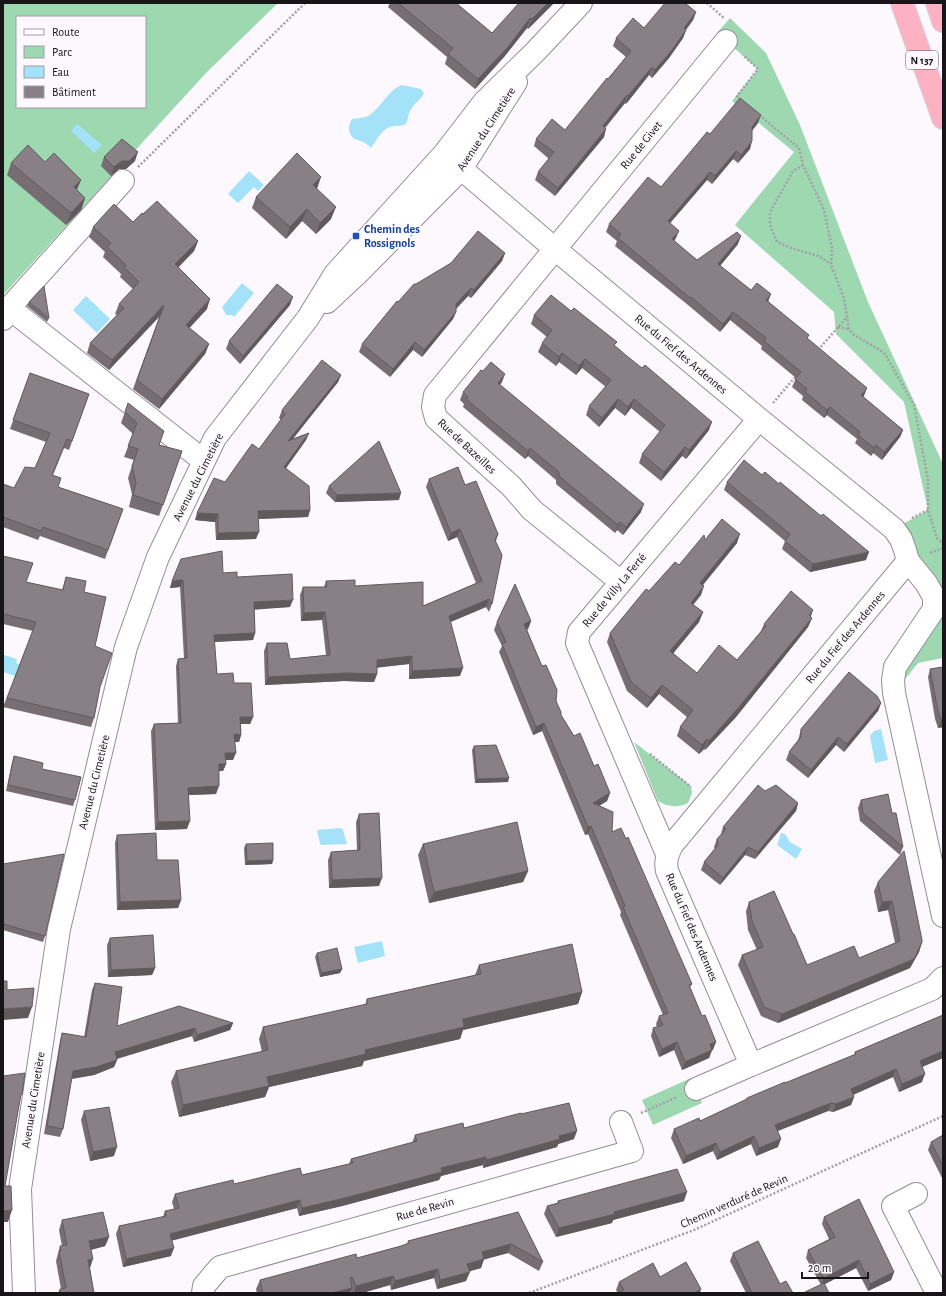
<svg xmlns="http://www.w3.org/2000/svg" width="946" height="1296" font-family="'Alegreya Sans',sans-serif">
  <rect width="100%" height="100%" fill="#fdf8fe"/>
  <path fill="#9ed8b1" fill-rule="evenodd" d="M3,3h275l-72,70 -203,222zM17,17h128v90h-128z
    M730,18l36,35 34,72 68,177 75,162v194l-25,5 -24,30 40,-84 -40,-80 34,-19 -24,-108 -68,-68 -2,-22 -99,-87 59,-73 -62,-51 26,-32 -41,-36z
    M634,742l57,44 1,7 -4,10c-11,5 -20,4 -30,-2z
    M691,1078l11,25 -49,22 -11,-25z"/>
  <path fill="#a3e2f8" d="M402,85l19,4 3,4c-3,7 -11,11 -14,18 -2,4 -2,9 -4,13 -5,3 -10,1 -16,3 -8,2 -14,14 -19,21 -2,-2 -5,-5 -8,-6 -1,-1 -4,-1 -6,-2 -9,-3 -10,-14 -5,-21 5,-1 12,-1 16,-3 13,-8 20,-26 34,-31z
    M77,124l25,21 -8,8 -23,-22z
    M249,171l15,14 -6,6 -4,-4 -16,16 -10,-9z
    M242,283l12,10 -20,24 -2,-2h-6l-4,-8z
    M86,296l24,23 -13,14 -24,-23z
    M4,655l13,4 -1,4 15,5 -4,12 -24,-8z
    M881,729l7,31 -13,3 -5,-27 4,-5z
    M341,828l2,2 4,14 -26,1 -1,-1 -3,-14z
    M781,833l4,1 5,8 12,7 -6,10 -19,-14z
    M382,941l3,15 -27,7 -4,-16z"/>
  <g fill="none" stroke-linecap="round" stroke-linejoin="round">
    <g stroke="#938e95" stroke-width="24">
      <path id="minor" d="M444,154l111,95 204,170 135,110 7,10 4,11 3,11 18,22 8,14v12l-39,58 -2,13 1,13 49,223
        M327,302l31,-29 103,-104 55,-87
        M9,308l114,-127
        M3,319l6,-11 195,153
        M908,561l-236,284c-5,10 -7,16 -5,26l84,194 181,-76 11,-11
        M621,582l-89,-72 -21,-24 -75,-68 -3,-11 2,-12 291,-354
        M667,854l-90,-211 2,-11 180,-213
        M696,1089l55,-24
        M916,1194l-23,12 44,87
        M24,1293l-4,-104 39,-260 67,-282 32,-90 57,-119 93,-120 27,-44 109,-120 40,-52 52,-51 45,-48
        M203,1293l1,-7 16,-19 412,-116 -11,-29"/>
    </g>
    <g stroke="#d5d5d5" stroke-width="24">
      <path id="highway" d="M902,3l41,115
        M937,3l6,18"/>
    </g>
    <path stroke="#a29ea3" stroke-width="2.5" stroke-dasharray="2 2" stroke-linecap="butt" d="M707,3l18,16
      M741,100l-4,-4 21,-27 -15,-14
      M759,115l40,33 4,17 21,45 8,38 -1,17 13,33 5,31 5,6 23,13 8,6 29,51 14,75v30l9,28 6,6
      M803,165l-10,6 -23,41v13l7,17 14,6 27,8 13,8
      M138,167l167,-164
      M838,327l11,2
      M818,350l29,-33
      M773,403l24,-28
      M912,518l16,-8
      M930,553l13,-5
      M650,754l41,33
      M641,1113l36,-16
      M529,1293l165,-63 249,-114"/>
    <use href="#minor" stroke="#fff" stroke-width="22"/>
    <use href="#highway" stroke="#fcb2c2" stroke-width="22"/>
  </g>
  <path fill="#766e72" d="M390,3h66l36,30 62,-30 -26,26 -1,-1 -23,29 -29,32 -30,-25 2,-7 -59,-50z
    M696,12l-3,8 -7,10 -3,8 -14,20 -17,20 -3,-3 -23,29 -1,-1 -20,25 -1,9 -49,59 -20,-16 3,-8 11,-13 -15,-13 2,-7 29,-9 61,-73 -13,-11 3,-8 28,-10z
    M758,123l-6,8 -2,18 -12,14 -5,-4 -21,25 -5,-4 -37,43 6,15 -2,3 23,19 41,-16 -18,22 31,24 17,11 40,38 56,57 -1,1 40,33 -3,7 -18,23 -9,-7 -2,3 -16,-13 2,-4 -30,-24 -3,3 -22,-18 1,-4 -11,-9 4,-9 -35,-29 1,-3 -32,-26 -10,12 -32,-27 -73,-59 2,-5 -11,-9 3,-8 52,-37 49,-53z
    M104,157l31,4 -9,8h-7l-8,7 -10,-10z
    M45,162l40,36 -4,12 -15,15 -59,-50 4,-12z
    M317,189l14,30 -15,15 -14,-13 -16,18 -34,-31 4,-11z
    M143,214l55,27 -4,10 -16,17 29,41 -18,19 20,16 -4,10 -46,55 -26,-20 27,-74 -51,55 -22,-17 3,-10 27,-28 -2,-1 4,-10 14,-15 -13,-12 1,-3 -18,-17 2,-5 -16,-15 4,-10 40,-5z
    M505,253l-3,8 -31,37 -3,-2 -12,13v3l-3,7 -31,38 -9,-7 -23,27 -31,-25 3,-8 54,-60z
    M29,302l20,16 -2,4 -20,-16z
    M290,305l-50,59 -14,-15 3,-8z
    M571,311l44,35 94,84 -23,29 -4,-3 -21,25 -22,-18 3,-9 18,-22 -29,-24 -6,8 -10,-8 -16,19 -13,-12 3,-9 17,-19 -24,-19 -6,7 -17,-13 -3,4 -18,-14 4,-9 5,-6 -16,-13 3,-9z
    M30,373l59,21 -20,56 -5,-2 -11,27 5,12 65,22 -18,50 -65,-23 -2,4 -35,-13v-43l11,4 21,-20 11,-26 -36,-13z
    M341,375l-3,7 -46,57 17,-6 -3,7 -20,28 24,42 -2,7 -50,2 -2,20 -40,1 -1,-18 -20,-2 30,-38 34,-33 22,-29 -2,-2 3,-8z
    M502,382l-2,3 141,127 -18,23 -6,-5 -2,3 -59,-49v-4l-28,-24 -3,3 -62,-52 1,-3 -4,-4 3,-8z
    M128,403l31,42 23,6 -23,65 -30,-9 3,-13 -4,-16 6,-18 -10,-3 9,-23 -12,-11z
    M429,479l36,6 33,49 -2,7 -4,63 -3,8 -3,-5 -36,15 10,54 -51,3v-15l-32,3v7l-3,8 -30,-1 -79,4 -1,-34 3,-8 23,16 36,-4 -4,-35 -21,1 -1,-26 3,-8h21l2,-6 29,5 68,20 53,-23 -19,-46 -9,4 -22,-54z
    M727,482l139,78 -56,12 -28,-23 3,-8 -61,-51z
    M329,486l70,14 -64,2 -9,-9z
    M705,540l32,3 -34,42 -2,10 -8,10 10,7 -4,10 -26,31 24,20 40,-13 24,-29 3,-7 47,-7 1,1 -4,9 -72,90 -31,33 -1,-1 -5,5 -22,-18 3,-9 7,-10 -28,-23 -12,14 -20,-17 -20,-49 3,-9 39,-42 30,-26z
    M3,556l23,26 36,8 4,-13 18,15 11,54 5,41 -6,31 -3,9 -88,-20 30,-76 -30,-7z
    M223,573l14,4 53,30 -36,2 1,24 -2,7 -39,2 3,32 17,9 19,34 -3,7h-9v11l-2,7h-4l-2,18h-8l1,4 -3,7h-4l-3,23 -27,1 -2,34 -32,1 -4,-99 3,-7 24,-1 -2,-57 2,-7 6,-1 -4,-71 -10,1 2,-7z
    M531,621l-3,8 -1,1 29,71 5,14 13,21 20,30 16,27 -3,8 -8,5 13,26 14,7 66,145 -2,3 23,63h-1l-3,8 -27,12 -8,-20 -15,7 -8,-21 2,-8 4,-1 -1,-3 3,-8 4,-1 -43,-100 1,-3 -33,-78 -3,1 -43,-104 -9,4 -34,-83 3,-6 -8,-16 3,-8z
    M943,667v60l-5,1 -3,-9 -7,-42 2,-8z
    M881,703l-3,8 -34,41 -8,-7 -28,33 -22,-18 3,-8 9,-12 1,-3 2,-8z
    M474,746l34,36 -33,1 -3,-33z
    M14,756l28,13 33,31 -2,6 -67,-15 6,-28z
    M765,791l33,12 -2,8 -41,48 -10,-4 -25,30 -19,-15 3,-8 11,-13 -1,-2 3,-8 4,-4v-1l2,-7z
    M861,800l31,13 11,34 -3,8 -40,-34 -2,-13z
    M359,814l20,72 -50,2 -1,-28 3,-8 26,-2 -1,-28z
    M117,835l40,25 24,40 -3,8 -61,2 -2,-67z
    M246,844l27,16 -1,4 -27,1 -1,-17z
    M423,844l105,27 -5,11 -94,21 -11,-48z
    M3,864l42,72 -2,6 -40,-12z
    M878,882l44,60 -3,10 -9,16 -132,55 -17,-7 -23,-51 4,-10 15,-5 -9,-20 -2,-19 3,-9 44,32 14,31 52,-7 36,-15 -7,-33 -10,2 -4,-21z
    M110,938l45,30 -3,7 -44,2 -1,-32z
    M317,953l25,16 -2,4 -20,4 -5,-20z
    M479,965l103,27 -4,12 -115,26 -3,9 -96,22 -2,5 -93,21 -4,10 -86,20 -8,-35 5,-11 86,-19 -3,-13 4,-12 102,-22 2,-6 108,-24z
    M95,983l22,43 116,-3 -3,7 -36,12 -2,-6 -75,23v1l-3,7 -20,8 -22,4 -9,50 -3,8 -16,-3 16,-93 2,-8 22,4 8,-47z
    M943,1015v43l-21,9v15l-23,10 -6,-15 -40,18 1,2 -3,8 -18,7 -5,-1 -50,20v16l-22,9 -5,-12 -34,16 -4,-9 -30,13 -12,-26 3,-9 26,-8 46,-21 1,-2 38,-15 69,-28 1,-3z
    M84,1111l30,45 -24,5 -9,-41z
    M521,1114l53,25 -16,5 -1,3 -74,21v-3l-42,11 -2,4 -97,26 -43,10 -2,-8 -125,32 -1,16 -48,11 -7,-33 3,-8 44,-9 2,-6 9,-2 -2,-7 3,-8 59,-10 68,-9 47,-11 2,-5 61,-16 3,-8 49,-7z
    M943,1135v45l-15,-30 3,-8z
    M558,1201h126l-71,19 -1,3 -56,14 -12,-23 3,-8 10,-3z
    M518,1212l25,50 -4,9 -31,-18 -24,6 -3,9 -12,3 -3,10 -29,8 -3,-11 -43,12 -1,-5 -28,8h-10l-1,-2 -1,2h-93l-1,-4 4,-9 97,-22 44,-12 6,-2 1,-3z
    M824,1217l70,55 -3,8 -23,11 -12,-23 -31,16 -4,1 -15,-27 2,-8 21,-11 -7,-15z
    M62,1220l47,17 -4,9 -14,4 -1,18 4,25h-36l2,-4h1l-5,-28 4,-15h2l-3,-16z
    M733,1253l60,40h-47l-16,-32z
    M660,1277l-42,16 -2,-3 3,-8z"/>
  <path fill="#605a5d" d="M548,3h6l-26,26 4,-10z
    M696,12l-3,8 -12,16 3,-8z
    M530,18l-3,10 -23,29 -29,32 3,-10z
    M686,30l-3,8 -14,20 -17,20 3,-8z
    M652,67l-3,8 -23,29 2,-8z
    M627,95l-2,8 -25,31 3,-8z
    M761,115l-3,8 -9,11 3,-7z
    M606,129l-2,8 -49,59 3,-8z
    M752,141l-2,8 -12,14 3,-8z
    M736,151l-3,8 -21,25 3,-8z
    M138,152l-3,9 -9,8h-7l-8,7 3,-9 8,-6z
    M710,172l-3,8 -42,49 3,-8z
    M321,177l-4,12 -4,-4z
    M81,180l-5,12 -2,-5z
    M85,198l-4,12 -15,15 5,-12z
    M336,207l-5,12 -15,15 4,-11z
    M307,209l-5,12 -16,18 4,-12z
    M679,231l-3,7 -7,9 3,-8z
    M741,236l-3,8 -23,28 3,-8z
    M198,241l-4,10 -23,23 4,-10z
    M505,253l-3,8 -31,37 3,-8z
    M471,288l-3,8 -15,16 3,-8z
    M771,294l-3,8 -2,-2z
    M293,297l-3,8 -50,59 3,-8z
    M210,299l-3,10 -24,26 3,-10z
    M164,305l-3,10 -52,55 3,-10z
    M456,312l-3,7 -31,38 2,-7z
    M733,312l-3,8 -10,12 3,-8z
    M415,342l-2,8 -23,27 3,-8z
    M209,344l-4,10 -46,55 3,-10z
    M562,353l-3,9 -3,4 3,-9z
    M585,359l-3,9 -6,7 3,-9z
    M505,374l-3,8 -7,9 3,-8z
    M341,375l-3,7 -53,67 3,-8z
    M867,388l-3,8 -6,7 3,-8z
    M618,399l-3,9 -16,19 3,-9z
    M634,399l-3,9 -6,8 3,-9z
    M830,407l-3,8 -3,3 3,-8z
    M712,422l-3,8 -23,29 3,-9z
    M903,430l-3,7 -18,23 2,-8z
    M309,433l-3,7 -25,35 3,-8z
    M876,445l-3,8 -2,3 3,-8z
    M685,447l-3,9 -21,25 3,-9z
    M530,448l-2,8 -3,3 3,-8z
    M401,493l-2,7 -64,2 2,-7z
    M644,504l-3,8 -18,23 3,-8z
    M310,510l-2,7 -53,2 3,-8z
    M197,513l21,1 -3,8 -20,-2z
    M620,522l-3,8 -2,3 3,-8z
    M460,529l-3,8 -9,4 3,-8z
    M259,532l-3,7 -40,1 2,-7z
    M740,534l-3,9 -40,49 3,-9z
    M869,552l-3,8 -56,12 3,-8z
    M183,580l-3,7 -10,1 2,-7z
    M704,586l-3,9 -14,17 4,-9z
    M489,599l-3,8 -40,17 3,-8z
    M293,600l-3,7 -39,3 3,-8z
    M813,610l-3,9 -1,-4z
    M325,612l-3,8 -21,1 3,-8z
    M703,612l-4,10 -32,39 3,-10z
    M812,618l-4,9 -72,90 -31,33 4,-9z
    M531,621l-3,8 -7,3 3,-8z
    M255,633l-2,7 -42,2 3,-7z
    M412,656l-3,8 -34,4 2,-8z
    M463,668l-3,8 -51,3 3,-8z
    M347,673l30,1 -3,8 -30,-1 -79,4 3,-8z
    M662,685l-3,9 -12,14 4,-10z
    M881,703l-3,8 -34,41 3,-8z
    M240,717h13l-3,7h-13z
    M941,720h2v7l-5,1z
    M544,723l-2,8 -9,4 3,-8z
    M234,734l7,1 -2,7h-8z
    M838,737l-2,8 -28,33 3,-8z
    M707,739l-3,10 -5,5 3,-9z
    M225,753h11l-3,7h-10z
    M219,764h7l-3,7h-7z
    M509,778l-1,4 -33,1 2,-4z
    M219,786l-3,8 -30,1 2,-7z
    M610,793l-3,8 -17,10 3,-8z
    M798,803l-2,8 -41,48 3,-7z
    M190,821l-3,8 -32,1 3,-8z
    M591,826l-3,8 -3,1 3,-8z
    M748,847l-3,8 -25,30 3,-7z
    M273,860l-1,4 -27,1 2,-4z
    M528,871l-5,11 -94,21 5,-11z
    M382,878l-3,8 -50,2 3,-8z
    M181,900l-3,8 -61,2 3,-8z
    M892,901l-4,9 -10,2 4,-10z
    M922,942l-3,10 -9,16 -132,55 4,-9z
    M155,968l-3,7 -44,2 3,-7z
    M342,969l-2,4 -20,4 1,-4z
    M582,992l-4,12 -115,26 -3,9 -96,22 -2,5 -93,21 -4,10 -86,20 4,-12 84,-28 98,-27 98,-31z
    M32,1007l-4,11 -25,2v-11z
    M233,1023l-3,7 -36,12 3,-7z
    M195,1028l-3,8 -80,24 3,-8z
    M677,1042l-3,8 -15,7 3,-8z
    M716,1042l-3,8 -6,2 3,-8z
    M712,1050l-3,8 -27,12 3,-8z
    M943,1051v7l-26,11 3,-8z
    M117,1060l-3,7 -20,8 -24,4 3,-8z
    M896,1069l-3,8 -45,20 3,-8z
    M925,1074l-3,8 -23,10 3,-8z
    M854,1097l-3,8 -18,7 3,-8z
    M831,1103l-3,8 -56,22 3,-8z
    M577,1131l-3,8 -16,5 -1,3 -74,21 3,-8 73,-24z
    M754,1136l-3,8 -34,16 3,-8z
    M781,1139l-3,8 -22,9 3,-8z
    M716,1143l-3,8 -30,13 3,-8z
    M117,1147l-3,9 -24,5 3,-9z
    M486,1157l-3,8 -42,11 -2,4 -97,26 -43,10 3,-8 139,-40z
    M687,1192l-3,9 -71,19 -1,3 -56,14 3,-9 55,-16z
    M300,1200l-3,8 -130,34 3,-8z
    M12,1210l-4,12h-5v-11z
    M109,1237l-4,9 -19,5 3,-10z
    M511,1244l-3,9 -29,8 3,-9z
    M174,1248l-3,8 -48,11 3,-8z
    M93,1259l-3,9 -2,-8z
    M484,1259l-3,9 -17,5 3,-9z
    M859,1260l-3,8 -35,18 3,-8z
    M438,1269l-4,9 -43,12 4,-9z
    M470,1272l-4,9 -29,8 3,-9z
    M894,1272l-3,8 -23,11 2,-7z
    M393,1276l-3,9 -28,8h-8l2,-7z
    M352,1288l-2,5h-18z
    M701,1289l-1,4h-6z"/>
  <path fill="#898085" stroke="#605a5d" d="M398,3h58l36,30 27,-30h29l-16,16 -2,-1 -22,29 -30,32 -30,-25 5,-6z
    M665,3h20l11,9 -12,16 2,2 -14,20 -17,20 -3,-3 -24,29 -1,-1 -24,31 3,3 -48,59 -20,-16 16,-20 -18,-13 16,-20 13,11 42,-52 1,1 23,-28 -15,-13 17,-20 11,10z
    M740,98l21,17 -9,12v14l-11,14 -5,-4 -21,25 -5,-4 -42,49 11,10 -7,8 25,21 40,-28 4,4 -23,28 33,26 6,-7 14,11 -5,6 43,35 -2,3 60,50 -6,7 42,35 -19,22 -8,-7 -2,3 -16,-13 2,-3 -30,-25 -3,3 -22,-18 2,-3 -12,-10 6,-7 -37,-31 2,-3 -33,-26 -10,12 -32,-27 -1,1 -72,-60 3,-4 -12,-10 39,-47 13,10 46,-55 3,2z
    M122,139l16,13 -9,9h-7l-8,6 -10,-10z
    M28,145l17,17 9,-9 27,27 -7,7 11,11 -14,15 -60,-50z
    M297,153l24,24 -8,8 23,22 -16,16 -13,-14 -17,18 -34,-30z
    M157,201l41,40 -23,23 35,35 -24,26 23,19 -47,55 -25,-19 27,-75 -52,55 -22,-17 34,-35 -5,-4 20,-22 -15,-15 2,-2 -19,-18 4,-4 -18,-16 21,-23 19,18 9,-9 1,1z
    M478,231l27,22 -31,37 -3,-2 -15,16v8l-32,38 -9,-8 -22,27 -31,-25 35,-43 1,1 16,-18h2l35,-21z
    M277,284l16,13 -50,59 -14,-15z
    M44,286l5,32 -20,-16z
    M551,295l20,16 3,-3 43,34 -3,3 14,12 14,11 3,-3 67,57 -23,28 -4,-3 -21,25 -22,-18 23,-29 -31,-26 -6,8 -10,-8 -16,19 -13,-12 22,-26 -26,-21 -6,7 -17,-13 -3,4 -17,-14 10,-13 -18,-15z
    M322,360l19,15 -53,66 21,-8 -25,34 25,19 1,24 -52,1 1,21 -41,1v-19l-21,-1 17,-35 11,4 27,-38 7,5 26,-35 -3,-4z
    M491,362l14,12 -7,9 146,121 -18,23 -6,-5 -2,3 -59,-49v-4l-29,-24 -2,3 -62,-52 2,-2 -5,-5 18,-22 2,1z
    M30,373l59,21 -17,47 -5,-2 -15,36 9,3 -3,9 65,22 -15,41 -65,-23 -2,4 -38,-14v-33l11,4 11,-21 10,1 15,-35 -37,-13z
    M128,403l36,28 -5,14 23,6 -19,54 -30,-10 3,-12 -4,-17 6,-17 -10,-3 9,-23 -12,-11z
    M379,441l22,52 -64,2 -8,-9z
    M744,460l18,15 3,-3 14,12 1,-2 41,34 2,-2 46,38 -56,12 -28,-23 5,-7 -63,-52z
    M458,467l7,18 11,-4 22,53 -3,6 7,15 -10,49 -3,-5 -40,17 14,52 -51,3v-15l-35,4v14l-30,-1 -79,4 -1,-34h20l3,16 40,-4 -5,-43 -21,1 -1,-26h24l-1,-6 29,-1v6l68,-4v24l59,-25 -22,-52 -9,4 -22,-54z
    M722,519l18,15 -40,49 4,3 -13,17 12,9 -33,39 27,22 22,-28 18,15 29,-34 -2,-2 27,-33 22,19 -4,5 3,3 -73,89 -30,34 -2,-2 -5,6 -22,-18 13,-17 -31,-25 -11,13 -20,-16 -21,-49 36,-44 3,2 26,-29 4,3 25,-30 1,5z
    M222,551l1,22 14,-1v5l55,-3 1,26 -39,2 1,31 -41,2 3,39 16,-1 1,10h17l2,34h-13l1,18 -7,-1 2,19h-11l1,11h-7v22l-31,2 2,33 -32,1 -4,-98 27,-1 -3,-64 9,-1 -4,-78 -11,1 9,-22z
    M3,556l30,7 -7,19 37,8 3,-13 20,4 -2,11 22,5 -11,49 17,7 -12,34 -6,31 -87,-20 29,-76 -33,-8z
    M515,584l16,37 -7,3 18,42 4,-1 11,25 -1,11 5,11v3l13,21 6,-3 14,33 4,-2 12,29 -17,10 20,9 -1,20 9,-4 5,11 2,-2 64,147 -3,1 13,31 3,-1 11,27 -6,2 2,6 -27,12 -8,-20 -15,7 -9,-21 10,-3 -4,-9 9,-3 -45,-106 2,-1 -34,-80 -3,1 -44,-104 -8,4 -34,-83 4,-2 -9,-20z
    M943,667v53h-2l-3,-9 -8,-42z
    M849,672l28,24 4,7 -34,41 -9,-7 -27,33 -22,-18 12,-15v-8z
    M496,745l13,33 -32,1 -3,-33z
    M14,756l29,7 -1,6 39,8 -6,23 -67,-15z
    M758,785l7,6 11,-6 22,18 -40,49 -10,-5 -25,31 -19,-16 14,-17 -1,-6 9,-10 -3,-2z
    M888,794l4,19h4l7,34 -40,-34 -2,-13z
    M379,813l3,65 -50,2 -1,-28 29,-2 -1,-36z
    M517,822l11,49 -94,21 -11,-48z
    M156,833l1,27h21l3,40 -61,2 -3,-67z
    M273,843v17l-26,1 -1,-17z
    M904,851l18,89v2l-8,17 -132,55 -18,-7 -22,-52 21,-8 -11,-26 -3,-19 25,-11 19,43h1l13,31 47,-19 5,12 41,-17 -8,-40 -10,1 -4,-20z
    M64,854l-19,82 -42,-12v-60z
    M153,935l2,33 -44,2 -1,-32z
    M572,944l10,48 -119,27 1,8 -99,23 1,4 -99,23 2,9 -86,19 -7,-34 92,-21 -5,-23 104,-23v-5l114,-25 -2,-9z
    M337,948l5,21 -21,4 -4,-20z
    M3,981h4v9l27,-2 -2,19 -29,2z
    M95,983l27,4 -5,39 62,-20 54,17 -36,12 -2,-7 -80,24 2,8 -21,7 -23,4 -10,58 -16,-3 15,-93 24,4z
    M943,1015v36l-23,10 5,13 -23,10 -6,-15 -45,20 3,8 -18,7 -5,-1 -56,22 6,14 -22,9 -5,-12 -34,16 -4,-9 -30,13 -12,-27 25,-11 1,3 47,-22v-1l38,-16v1l71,-29 -1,-2z
    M25,1073l-3,22 -1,-1 -16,92h6l1,24 -9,1v-135z
    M569,1103l8,28 -18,5 1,3 -74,21v-3l-45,11 1,4 -97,26 -43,10 -2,-8 -130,34 4,14 -48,11 -7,-33 47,-10 -1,-5 14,-3 -4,-14 58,-14 1,4 66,-16 2,7 51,-12 -2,-4 66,-18 -2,-6 48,-12 1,5 57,-15v1z
    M109,1107l8,40 -24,5 -9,-41z
    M943,1135v31l-12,-24z
    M677,1169l10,23 -73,20 1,2 -56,14 -12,-22 12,-3 -1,-2z
    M859,1199l35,73 -24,12 -11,-24 -35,18 -16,-28 27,-13 -11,-20z
    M103,1212l6,25 -20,4 4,18 -5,1 6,33h-34v-4l6,-1 -7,-37h2l-1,-5 7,-1 -5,-25z
    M518,1212l25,50 -32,-18 -29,8 2,7 -17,5 3,8 -30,8 -2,-11 -43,12 -2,-5 -37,10 -4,-9 -2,1 2,10 -20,5h-69l-3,-13 96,-26 1,4 44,-12 8,-3 -1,-2z
    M758,1241l22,43 6,-3 7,12h-41l-19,-40z
    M686,1262l15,27 -7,4h-76l6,-3 -5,-8 34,-19 7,14z
    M824,1283l5,10h-26z"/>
  <rect fill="#1a4fb4" stroke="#fdf8fe" stroke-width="1.5" x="352" y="232" width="8" height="8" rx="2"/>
  <g text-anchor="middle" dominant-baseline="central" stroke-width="3.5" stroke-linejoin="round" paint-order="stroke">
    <rect fill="#fdf8fe" stroke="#5c595d" stroke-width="1" x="906" y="51" width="32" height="18" rx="3"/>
    <g font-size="11" font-weight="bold" fill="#171518">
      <text x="922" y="60">N 137</text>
    </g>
    <g font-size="12" fill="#171518" stroke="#fdf8fe">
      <text transform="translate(486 129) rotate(-57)">Avenue du Cimetière</text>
      <text transform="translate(641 145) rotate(-51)">Rue de Givet</text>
      <text transform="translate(681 354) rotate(40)">Rue du Fief des Ardennes</text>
      <text transform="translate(467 446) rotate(43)">Rue de Bazeilles</text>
      <text transform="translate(198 477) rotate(-63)">Avenue du Cimetière</text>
      <text transform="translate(614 590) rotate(-50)">Rue de Villy La Ferté</text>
      <text transform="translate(845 637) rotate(-50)">Rue du Fief des Ardennes</text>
      <text transform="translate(94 782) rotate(-76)">Avenue du Cimetière</text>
      <text transform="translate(692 927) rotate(67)">Rue du Fief des Ardennes</text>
      <text transform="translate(33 1100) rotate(-81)">Avenue du Cimetière</text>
      <text transform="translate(734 1201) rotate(-24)">Chemin verduré de Revin</text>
      <text transform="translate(425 1209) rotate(-16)">Rue de Revin</text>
    </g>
    <g font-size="12" font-weight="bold" fill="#164399" stroke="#fdf8fe" text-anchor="start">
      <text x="364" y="229">Chemin des<tspan x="364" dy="14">Rossignols</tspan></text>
    </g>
  </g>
  <rect width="946" height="1296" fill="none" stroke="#171518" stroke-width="8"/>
  <rect x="16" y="16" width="130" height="92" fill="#fdf8fe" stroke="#a19da2"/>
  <rect x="24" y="29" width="20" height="6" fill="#ffffff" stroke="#a19da2"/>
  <text x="52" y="36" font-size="12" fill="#171518">Route</text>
  <rect x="24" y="46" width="20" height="12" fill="#9ed8b1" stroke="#a19da2"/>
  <text x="52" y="56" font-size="12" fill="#171518">Parc</text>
  <rect x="24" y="66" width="20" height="12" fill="#a3e2f8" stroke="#a19da2"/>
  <text x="52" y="76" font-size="12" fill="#171518">Eau</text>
  <rect x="24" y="86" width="20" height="12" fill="#898085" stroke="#a19da2"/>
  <text x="52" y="96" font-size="12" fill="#171518">Bâtiment</text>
  <path d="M802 1272v6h66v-6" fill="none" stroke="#171518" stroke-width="2"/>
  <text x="808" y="1272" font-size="12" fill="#171518" stroke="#fdf8fe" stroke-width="3" paint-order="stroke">20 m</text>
</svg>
